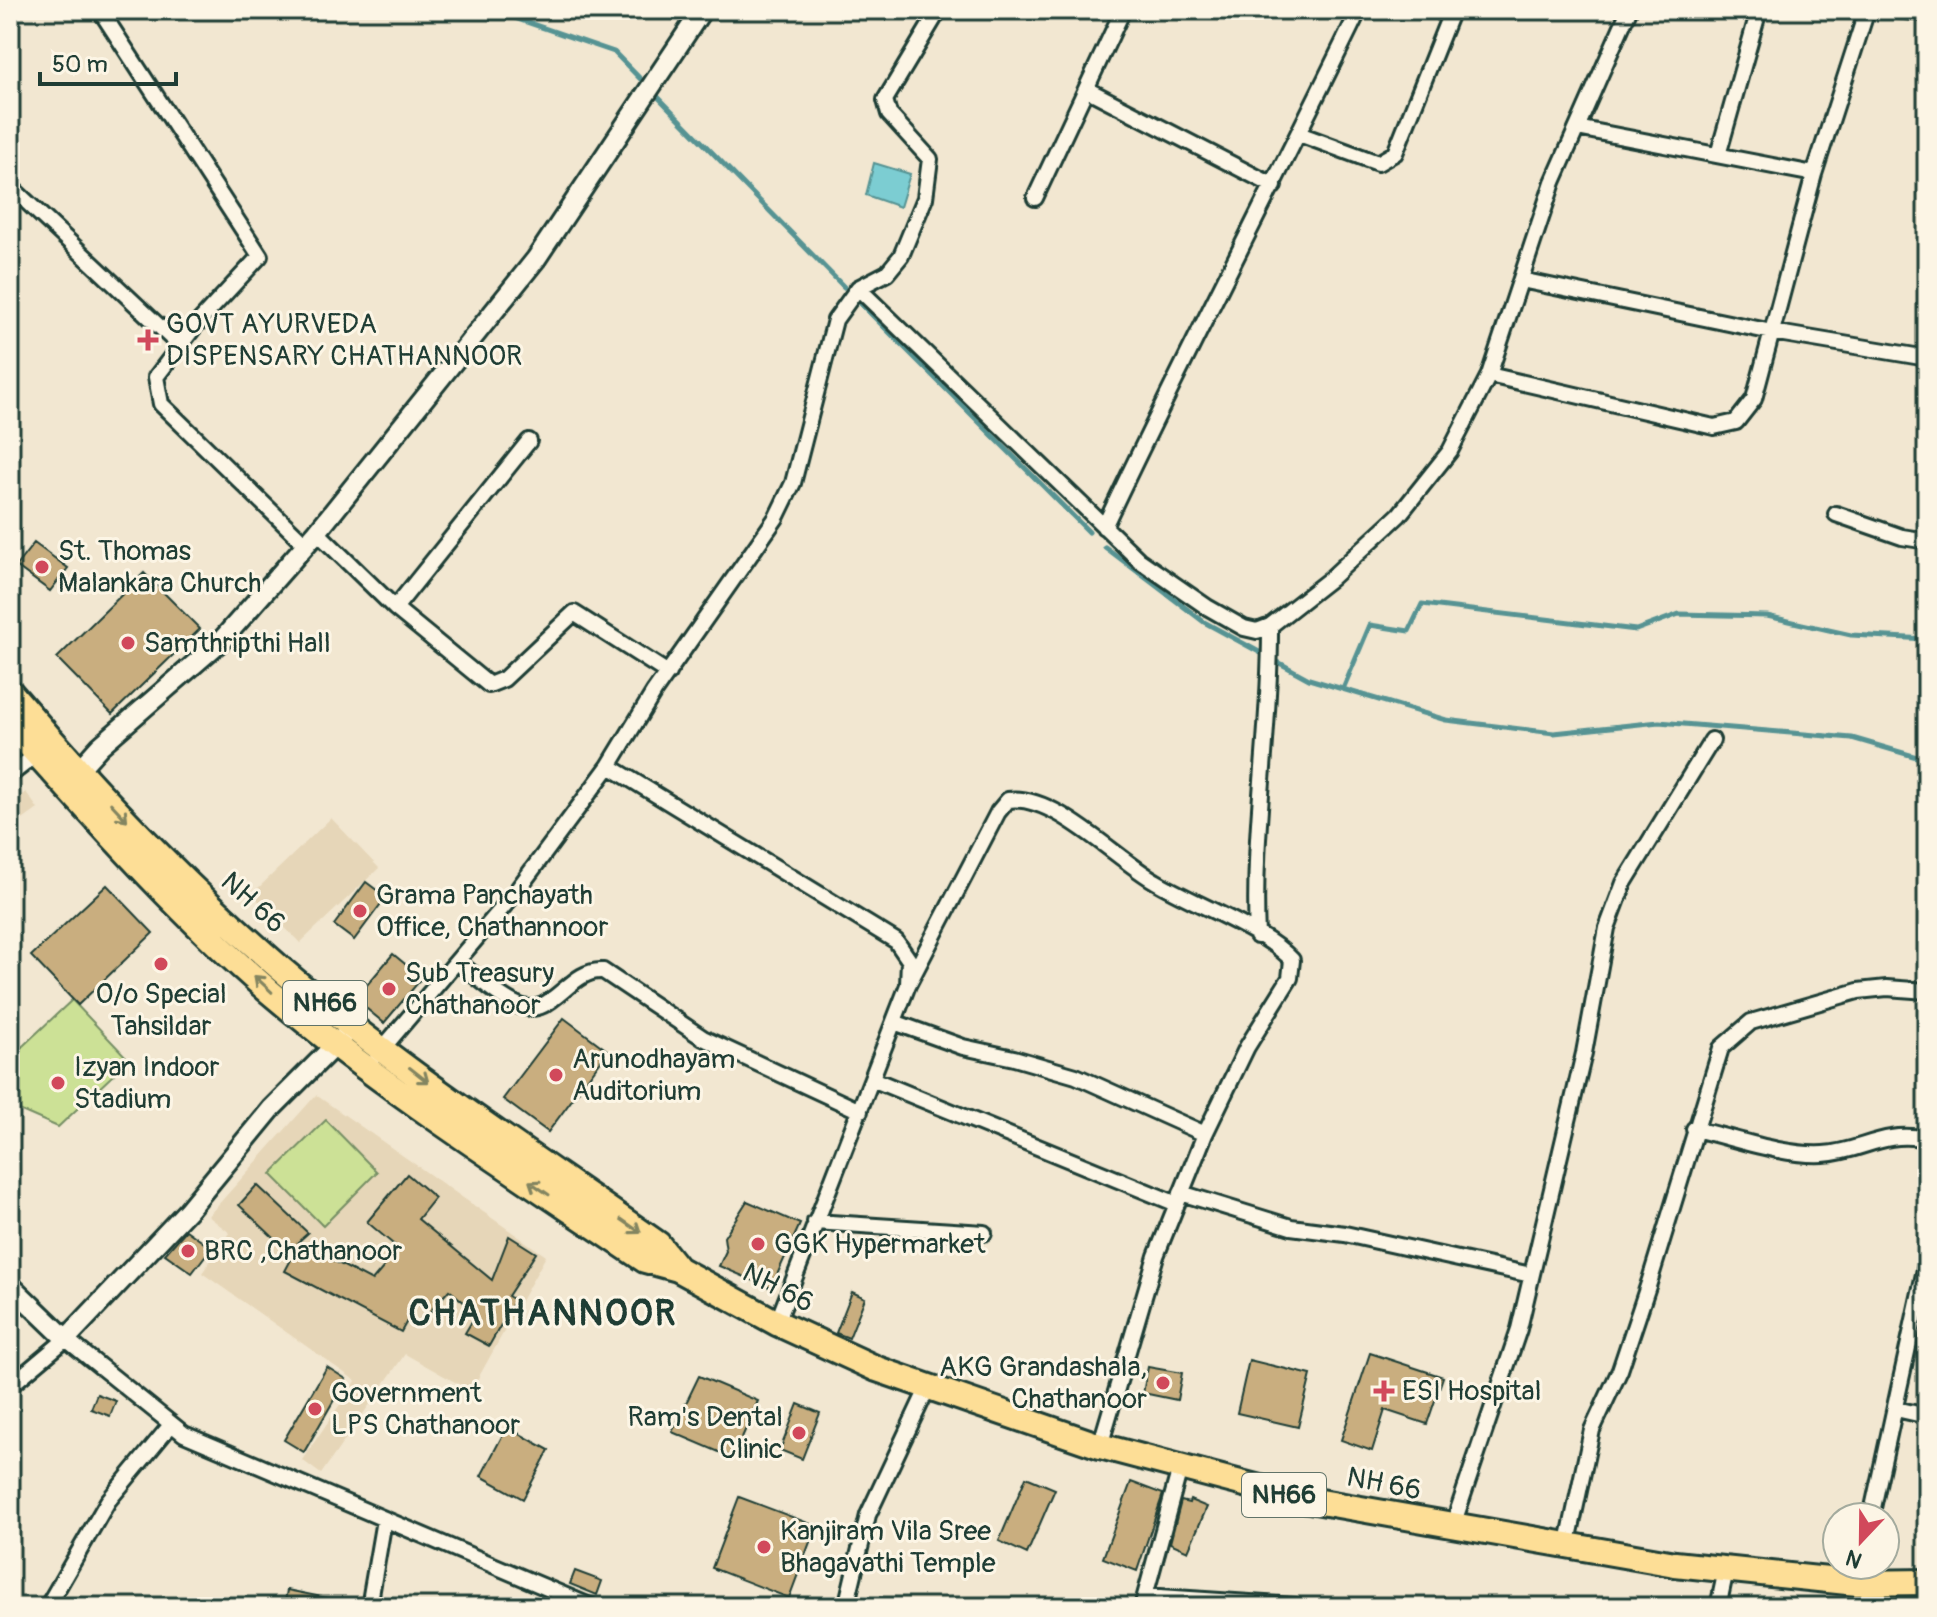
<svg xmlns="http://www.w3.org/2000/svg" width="1937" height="1617" font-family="Pangolin,sans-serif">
  <rect width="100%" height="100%" fill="#f2e7d1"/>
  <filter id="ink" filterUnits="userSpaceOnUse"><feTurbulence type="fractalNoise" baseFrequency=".0125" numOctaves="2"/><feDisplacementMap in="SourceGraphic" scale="16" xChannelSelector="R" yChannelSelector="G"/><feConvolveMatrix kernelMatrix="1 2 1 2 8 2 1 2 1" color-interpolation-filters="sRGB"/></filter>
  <g filter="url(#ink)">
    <path fill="#e6d6b8" d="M26,792l12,17 -28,20v-26z
      M331,818l48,50 -79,75 -48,-49z
      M316,1095l230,161 -75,135 -66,-37 -84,120 -19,-14 54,-79 -154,-108 28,-40 -22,-17z"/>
    <path fill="#cce196" stroke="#768f65" stroke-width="2" d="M72,1000l57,60 -71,67 -48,-21v-48z
      M326,1120l51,52 -54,54 -52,-52z"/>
    <path fill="#7bcdd2" stroke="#569393" stroke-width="2" d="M874,163l36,11 -10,33 -34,-12z"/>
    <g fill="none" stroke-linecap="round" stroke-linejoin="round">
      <path stroke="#569393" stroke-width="5" d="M491,10l123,42 230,235
        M861,304l228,228
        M1105,547l99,75 105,57 137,41 108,13 105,-11 193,16 75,22
        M1343,689l27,-64 39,6 13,-27 214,26 43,-16 88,2 84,19 76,4"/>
    </g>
    <path fill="#c9ae7f" stroke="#1f3d34" stroke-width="2" d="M34,543l34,25 -18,23 -34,-25z
      M144,573l56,56 -88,85 -55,-56z
      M366,882l20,15 -32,43 -20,-15z
      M107,885l46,48 -75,72 -47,-49z
      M393,954l29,24 -38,45 -29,-24z
      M564,1018l44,33 -60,81 -45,-33z
      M407,1174l28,24 -17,21 74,61 17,-44 27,17 -28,43 7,4 -26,46 -24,-13 12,-20 -28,-23 -20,23 -12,-10 -16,29 -116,-61 8,-15 -54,-51 18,-20 51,48 -10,9 74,39 27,-32 -32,-27z
      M747,1201l53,23 -29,64 -52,-22 7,-15 -2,-14z
      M186,1230l25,18 -19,25 -27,-19z
      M852,1292l13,6 -16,40 -13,-5z
      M1370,1353l73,24 -16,47 -42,-14 -13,41 -31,-11z
      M1249,1360l62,15 -13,52 -61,-14z
      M327,1367l19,12 -42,73 -20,-12z
      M1148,1367l34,6 -5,27 -34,-7z
      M699,1376l59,25 -25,57 -61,-26z
      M97,1394l19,7 -6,15 -19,-7z
      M798,1404l22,9 -18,46 -22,-9z
      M507,1427l42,23 -26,49 -42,-23z
      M1026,1477l29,12 -28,65 -28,-13z
      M1131,1482l32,12 -26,77 -34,-13z
      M739,1497l77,29 -27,72 -77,-30z
      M1190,1500l17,7 -19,44 -18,-8 11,-42 8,2z
      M575,1571l27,10 -5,14 -27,-11z
      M287,1590l50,10 -1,7h-52z"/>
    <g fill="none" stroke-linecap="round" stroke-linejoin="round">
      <g stroke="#1f3d34" stroke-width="20">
        <path id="minor" d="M100,10l160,246 -65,70 -39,51 5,27 145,141
          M1895,10l32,3
          M10,14l3,-4
          M1086,89l188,97
          M1577,128l237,46
          M1299,134l79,29 17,-10 57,-143
          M1718,155l41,-145
          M10,186l170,160
          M1035,198l88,-188
          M1521,280l251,52 155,26
          M858,288l281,272 68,47 37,21 13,3 13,-5 60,-47 69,-64 51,-64 39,-76 64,-193 76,-172
          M1489,375l225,52 22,-5 18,-23 60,-225 53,-164
          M1836,514l66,23 25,4
          M1104,527c82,-174 171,-344 255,-517
          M317,532l78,76 94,77 15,-6 70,-66 94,60
          M395,608l134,-167
          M609,766l287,175 13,19 -1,25 -131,338
          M10,775l27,-21
          M1257,936c-5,-103 14,-207 13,-310
          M457,962c20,14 41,35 63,44 32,13 50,-38 83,-35l100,67 157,73
          M908,985l90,-173 10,-12c46,-7 108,59 147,81 38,23 109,48 137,79l-2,18 -43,69 -42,87 -49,122 -56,190
          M894,1022l69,25 51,11 62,18 129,58
          M377,1055l138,-162 94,-127 45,-74 122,-174 17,-35 42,-163 23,-32 29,-15 14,-17 24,-58 5,-39 -41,-45 -4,-14 54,-90
          M872,1079l305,125
          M1694,1129c41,9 88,27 129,25 40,-2 57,-24 104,-15
          M1181,1193l110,34 54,7 186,41
          M815,1222l169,11
          M10,1386l56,-47 118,95 408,173
          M1896,1409l31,7
          M1871,1517l56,-257
          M1452,1528l67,-199 65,-276 23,-125 17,-45 88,-143
          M1567,1547l25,-117 28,-60 29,-87 72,-235 30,-26 107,-31 29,-3 40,3
          M1145,1596l151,10
          M47,1607l61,-106 62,-75
          M369,1607l15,-87
          M846,1607l22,-92 60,-128
          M1142,1607l38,-139
          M1718,1607l8,-37"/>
      </g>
      <g stroke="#1f3d34" stroke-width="24">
        <path id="tertiary" d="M72,777l28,-31 121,-105 96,-109 219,-273 166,-249
          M10,1285l56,54 122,-129 84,-102 72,-72"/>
      </g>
      <g stroke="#1f3d34" stroke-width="30">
        <path id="trunk" d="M10,692c83,98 174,193 271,277 118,101 250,186 377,275l20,25
          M10,724c83,92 167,188 261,269 117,99 247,181 374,267l33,9 99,54 100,46 223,77 198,52 377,66 182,19 70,-1"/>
      </g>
      <use href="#minor" stroke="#fcf5e5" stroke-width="14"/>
      <use href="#tertiary" stroke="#fcf5e5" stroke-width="18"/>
      <use href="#trunk" stroke="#fdde96" stroke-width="24"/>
    </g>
    <defs><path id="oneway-shaft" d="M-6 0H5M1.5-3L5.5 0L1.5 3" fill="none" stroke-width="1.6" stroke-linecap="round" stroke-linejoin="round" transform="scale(2)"/></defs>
    <g stroke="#838560">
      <use href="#oneway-shaft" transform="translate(119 812) rotate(47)"/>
      <use href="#oneway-shaft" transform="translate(263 984) rotate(-137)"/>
      <use href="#oneway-shaft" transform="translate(419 1075) rotate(38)"/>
      <use href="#oneway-shaft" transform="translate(539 1188) rotate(-146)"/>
      <use href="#oneway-shaft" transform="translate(631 1226) rotate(35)"/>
    </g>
  </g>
  <g fill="#d1495b" stroke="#fcf5e5" stroke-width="3">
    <path d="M144 328h8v8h8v8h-8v8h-8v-8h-8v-8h8z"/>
    <circle cx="42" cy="567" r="8"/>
    <circle cx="128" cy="643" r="8"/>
    <circle cx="360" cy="911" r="8"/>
    <circle cx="161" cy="964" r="8"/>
    <circle cx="389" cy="989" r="8"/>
    <circle cx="556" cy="1075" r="8"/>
    <circle cx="58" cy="1083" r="8"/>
    <circle cx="758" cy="1244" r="8"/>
    <circle cx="188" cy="1251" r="8"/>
    <circle cx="1163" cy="1383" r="8"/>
    <path d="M1380 1379h8v8h8v8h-8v8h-8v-8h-8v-8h8z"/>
    <circle cx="315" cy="1409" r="8"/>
    <circle cx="799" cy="1433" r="8"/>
    <circle cx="764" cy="1547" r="8"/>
  </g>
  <g text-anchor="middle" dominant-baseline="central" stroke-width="6" stroke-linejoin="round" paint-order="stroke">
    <g fill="#fcf5e5" stroke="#617469" stroke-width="2">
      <rect x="283" y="981" width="84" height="44" rx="6"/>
      <rect x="1242" y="1473" width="84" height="44" rx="6"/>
    </g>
    <g font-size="26" font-weight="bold" fill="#1f3d34">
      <text x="325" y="1003">NH66</text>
      <text x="1284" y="1495">NH66</text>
    </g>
    <g font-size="28" fill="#1f3d34" stroke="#fcf5e5" text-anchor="start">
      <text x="166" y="324">GOVT AYURVEDA<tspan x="166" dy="32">DISPENSARY CHATHANNOOR</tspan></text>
      <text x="58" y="551">St. Thomas<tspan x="58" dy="32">Malankara Church</tspan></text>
      <text x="144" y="643">Samthripthi Hall</text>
      <text x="376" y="895">Grama Panchayath<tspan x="376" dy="32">Office, Chathannoor</tspan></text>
      <text x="405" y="973">Sub Treasury<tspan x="405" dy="32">Chathanoor</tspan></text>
      <text x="161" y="994" text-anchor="middle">O/o Special<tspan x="161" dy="32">Tahsildar</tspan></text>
      <text x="572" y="1059">Arunodhayam<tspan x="572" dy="32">Auditorium</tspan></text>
      <text x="74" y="1067">Izyan Indoor<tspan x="74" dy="32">Stadium</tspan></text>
      <text x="774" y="1244">GGK Hypermarket</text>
      <text x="204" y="1251">BRC ,Chathanoor</text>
      <text x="1147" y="1367" text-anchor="end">AKG Grandashala,<tspan x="1147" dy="32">Chathanoor</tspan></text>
      <text x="1402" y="1391">ESI Hospital</text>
      <text x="331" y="1393">Government<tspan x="331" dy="32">LPS Chathanoor</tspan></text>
      <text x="783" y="1417" text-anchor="end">Ram's Dental<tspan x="783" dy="32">Clinic</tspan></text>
      <text x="780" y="1531">Kanjiram Vila Sree<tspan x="780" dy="32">Bhagavathi Temple</tspan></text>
    </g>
    <g font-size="28" fill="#1f3d34" stroke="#fcf5e5">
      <text transform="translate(253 903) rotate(42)">NH 66</text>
      <text transform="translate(778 1288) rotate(27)">NH 66</text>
      <text transform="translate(1384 1484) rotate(11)">NH 66</text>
    </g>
    <g font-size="36" font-weight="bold" letter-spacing="2" fill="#1f3d34" stroke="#fcf5e5">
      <text x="543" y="1313">CHATHANNOOR</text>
    </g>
  </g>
  <rect width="1937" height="1617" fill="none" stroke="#fcf5e5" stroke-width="40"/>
  <rect x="20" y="20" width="1897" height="1577" fill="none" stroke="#1f3d34" stroke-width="3" filter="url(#ink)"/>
  <g transform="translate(1861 1541) rotate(202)"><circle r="38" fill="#fcf5e5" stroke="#a4ab9e" stroke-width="2"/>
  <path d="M0-6L14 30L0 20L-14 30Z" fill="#d1495b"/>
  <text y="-12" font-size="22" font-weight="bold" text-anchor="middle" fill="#1f3d34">N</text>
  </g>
  <path d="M40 72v12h136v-12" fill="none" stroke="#1f3d34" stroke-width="4"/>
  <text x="52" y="72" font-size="24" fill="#1f3d34" stroke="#fcf5e5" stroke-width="6" paint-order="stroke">50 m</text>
</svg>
